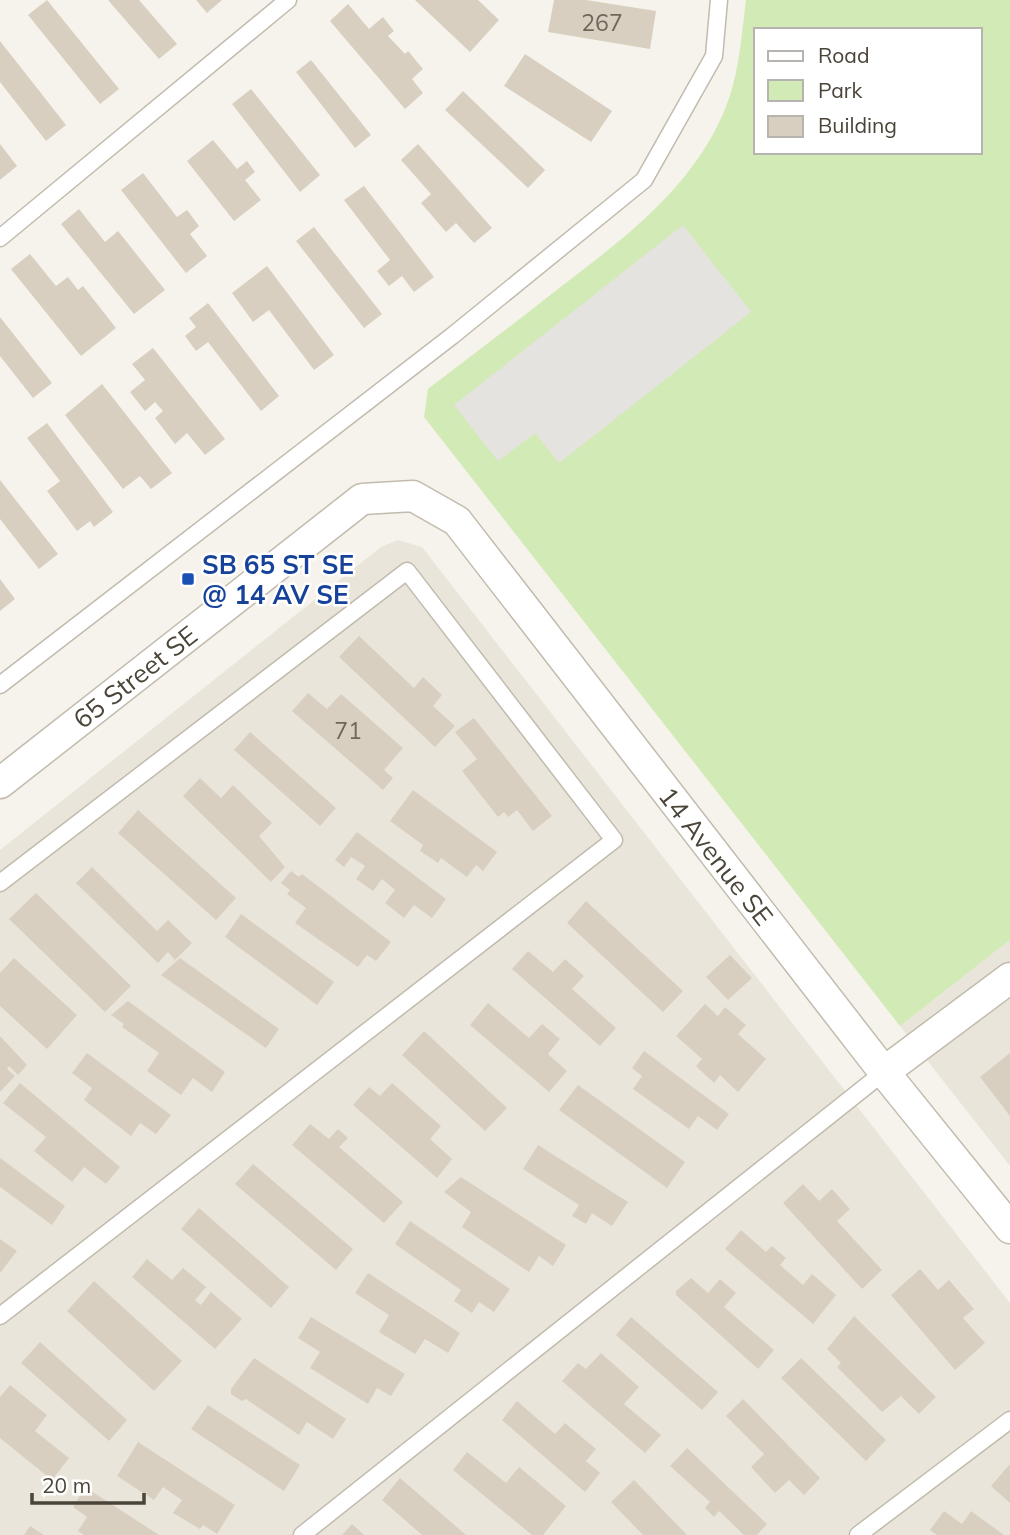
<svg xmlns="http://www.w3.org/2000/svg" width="1010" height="1535" font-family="Mulish,sans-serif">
  <rect width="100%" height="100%" fill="#f6f3ec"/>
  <path fill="#eae5da" d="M398,540l24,7 588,756v232h-1010v-685l381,-303z
    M1010,940v226l-110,-140z"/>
  <path fill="#d2eab5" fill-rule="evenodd" d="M746,0h264v940l-110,86 -476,-609 4,-28c43,-33 87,-66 130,-100 65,-50 131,-98 165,-175 16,-36 18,-75 23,-114zM756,30h224v122h-224z"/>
  <path fill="#e5e3e0" d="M683,225l68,87 -192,151 -24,-30 -37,28 -44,-56z"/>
  <path fill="#d8cfc1" d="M47,0l72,89 -19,15 -72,-89z
    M108,0h31l38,44 -18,15z
    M196,0h26l-15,13z
    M415,0h63l21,20 -29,32z
    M554,0h32l70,11 -6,38 -102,-17z
    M348,4l21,25 14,-12 11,14 -6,5 17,18 3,-3 15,18 -11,10 11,14 -18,16 -75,-88z
    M0,41l66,84 -20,16 -46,-59z
    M525,54l87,57 -21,31 -87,-56z
    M311,60l60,75 -16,13 -59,-76z
    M251,89l69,86 -20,17 -68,-88z
    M463,91l82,79 -17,18 -83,-78z
    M213,140l24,29 10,-8 8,11 -10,8 16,20 -27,21 -47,-60z
    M0,144l17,22 -17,14z
    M418,144l74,84 -18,15 -18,-20 -10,9 -25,-29 10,-9 -30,-34z
    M143,173l34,44 10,-7 12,16 -9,8 17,22 -21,17 -65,-83z
    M364,186l70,91 -20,15 -12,-16 -13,10 -12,-15 13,-11 -46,-60z
    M79,209l26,33 13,-11 47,59 -31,24 -73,-90z
    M314,227l68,87 -18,14 -68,-87z
    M30,254l26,32 12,-9 10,13 5,-4 33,42 -35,28 -70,-87z
    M267,266l67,89 -20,15 -45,-60 -16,12 -21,-29z
    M208,303l71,93 -18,15 -53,-69 -12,9 -11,-15 11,-9 -7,-9z
    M0,317l52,66 -19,15 -33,-42z
    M153,348l72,91 -20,16 -18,-22 -12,11 -20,-26 8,-7 -8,-9 -10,9 -15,-19 15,-12 -13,-16z
    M102,384l70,89 -21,16 -11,-13 -17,13 -58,-74z
    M47,423l66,89 -19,15 -4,-6 -13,10 -30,-40 13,-10 -33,-43z
    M0,480l58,74 -19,15 -39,-50z
    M0,579l15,20 -15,12z
    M359,636l55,52 9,-11 19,18 -9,11 22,20 -20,21 -96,-90z
    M308,693l19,16 14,-15 62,54 -19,22 9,8 -10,12 -91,-79z
    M474,718l78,98 -19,15 -16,-21 -9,7 -4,-5 -6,5 -36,-46 15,-12 -22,-27z
    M250,732l86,76 -16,18 -86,-76z
    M200,778l21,20 12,-13 39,38 -13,13 26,31 -14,15 -88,-86z
    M413,790l84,62 -14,19 -7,-6 -9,12 -26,-19 -3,5 -18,-12 3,-6 -33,-24z
    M138,810l98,88 -20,22 -98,-87z
    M357,832l89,67 -14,19 -18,-13 -10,13 -19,-15 10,-13 -13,-11 -9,12 -17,-12 9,-13 -14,-9 -7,10 -9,-7z
    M92,867l65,64 11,-11 24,23 -17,17 -7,-8 -10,11 -82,-80z
    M291,871l8,6 3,-3 89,68 -15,19 -9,-6 -9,12 -63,-44 11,-15 -19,-14 3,-4 -9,-7z
    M36,893l95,93 -26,26 -96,-93z
    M586,901l97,90 -20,21 -96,-89z
    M241,914l93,68 -17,23 -92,-68z
    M528,951l25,21 12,-13 19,17 -12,13 44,39 -16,18 -88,-77z
    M730,955l22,23 -24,22 -22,-23z
    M14,958l63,57 -30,34 -47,-43v-33z
    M180,958l99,71 -13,19 -105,-73z
    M128,1001l97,71 -13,20 -19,-14 -12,17 -34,-24 12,-18 -37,-26 2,-3 -13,-9z
    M488,1003l41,35 13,-14 18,15 -12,15 19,17 -18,21 -79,-67z
    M705,1004l13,12 7,-9 21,18 -8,9 28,25 -28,33 -18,-17 -6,8 -18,-17 6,-7 -26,-23z
    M424,1031l83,77 -22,23 -83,-76z
    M0,1036l27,29 -9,10 -9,-9 -2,3 8,7 -15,16z
    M644,1051l85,63 -12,16 -19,-14 -9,13 -56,-40 9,-13 -10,-8z
    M87,1053l84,62 -15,19 -16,-11 -9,13 -47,-36 8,-12 -20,-15z
    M1010,1053v63l-30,-39z
    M20,1083l100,84 -14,17 -22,-17 -12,15 -38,-31 12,-14 -43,-34z
    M392,1083l49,43 -11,13 22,20 -15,19 -84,-73 16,-18 11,9z
    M578,1085l107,77 -18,26 -108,-78z
    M310,1124l19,15 9,-10 10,9 -9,9 64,55 -19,21 -92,-78z
    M538,1145l90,57 -16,24 -20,-13 -6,11 -14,-8 7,-11 -56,-36z
    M0,1158l65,48 -13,19 -52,-38z
    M253,1164l100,85 -17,21 -101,-86z
    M461,1177l105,68 -13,21 -14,-10 -10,16 -67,-45 9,-15 -27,-20z
    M803,1184l16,17 13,-12 18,20 -13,12 45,49 -20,19 -79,-86z
    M199,1208l90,79 -18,21 -90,-79z
    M410,1221l100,68 -16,23 -15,-10 -7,11 -18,-12 7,-11 -66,-46z
    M741,1230l25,22 6,-6 14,12 -6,7 23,20 9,-11 24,21 -23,29 -88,-75z
    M0,1239l17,12 -17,22z
    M147,1259l25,21 11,-12 23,19 -11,13 6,5 10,-13 31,27 -27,30 -83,-72z
    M920,1269l18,21 11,-10 25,29 -11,9 22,25 -30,27 -64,-75z
    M368,1273l92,60 -12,20 -23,-14 -10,15 -36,-22 10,-17 -34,-22z
    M691,1278l17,15 12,-14 16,14 -12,14 50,43 -16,19 -82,-74v-4z
    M94,1281l88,80 -28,30 -87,-80z
    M854,1316l82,81 -17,17 -18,-18 -19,16 -45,-45 4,-4 -14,-14z
    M311,1317l94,57 -14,22 -14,-8 -9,16 -58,-36 10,-16 -22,-14z
    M631,1317l87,75 -16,18 -86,-75z
    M40,1342l87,78 -18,21 -88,-78z
    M601,1353l38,34 -15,17 37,31 -16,18 -83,-72 16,-18 8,6z
    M254,1358l92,61 -13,20 -26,-17 -8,13 -53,-36 -4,2 -11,-7v-5z
    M801,1358l85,82 -20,21 -85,-83z
    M10,1385l37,30 -12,16 34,27 -17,22 -52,-42v-41z
    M743,1399l77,79 -16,17 -15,-15 -14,13 -24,-26 13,-13 -38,-38z
    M517,1401l38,33 10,-11 31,26 -10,12 14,12 -15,19 -83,-72z
    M208,1405l92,60 -16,26 -93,-62z
    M138,1442l97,63 -18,29 -14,-9 -3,4 -27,-16 9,-13 -19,-13 -9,13 -37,-24z
    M687,1448l80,76 -10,11h-13l-25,-24 -5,6 -9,-9 5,-6 -40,-36z
    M467,1452l39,31 13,-16 47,39 -23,29h-11l-79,-65z
    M1010,1464v39l-19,-17z
    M400,1478l66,57h-44l-40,-35z
    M634,1480l53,55h-44l-32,-33z
    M85,1487l74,48h-75l-6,-4 9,-14 -14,-10z
    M944,1511l18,13 9,-13 33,24h-67l-7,-5z
    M352,1524l12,11h-22z
    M30,1526l14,9h-20z"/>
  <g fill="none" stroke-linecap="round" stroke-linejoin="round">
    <g stroke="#c2bbae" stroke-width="19">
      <path id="service" d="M0,238l288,-238
        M0,685l452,-349 192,-156 70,-124 5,-56
        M0,883l407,-312 207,269 -614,476
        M302,1535l582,-463
        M858,1535l152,-115"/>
    </g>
    <g stroke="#c2bbae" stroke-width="33">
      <path id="minor" d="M0,783l362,-284 51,-3 44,25 427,551 126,156
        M884,1072l126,-94"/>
    </g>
    <use href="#service" stroke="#fff" stroke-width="16"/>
    <use href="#minor" stroke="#fff" stroke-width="30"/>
  </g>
  <rect fill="#1a4fb4" stroke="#fff" stroke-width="2.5" x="181" y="572" width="14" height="14" rx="3.5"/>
  <g text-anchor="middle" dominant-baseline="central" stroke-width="5" stroke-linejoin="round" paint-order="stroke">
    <g font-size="23" fill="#6e675b">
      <text x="602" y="22">267</text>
      <text x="348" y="730">71</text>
    </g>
    <g font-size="26" font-weight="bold" fill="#164399" stroke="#fff" text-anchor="start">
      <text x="202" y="564">SB 65 ST SE<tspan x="202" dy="30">@ 14 AV SE</tspan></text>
    </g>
    <g font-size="26" fill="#4b4439" stroke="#fff">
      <text transform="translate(135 677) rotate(-38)">65 Street SE</text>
      <text transform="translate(716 856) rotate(52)">14 Avenue SE</text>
    </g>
  </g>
  <rect x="754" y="28" width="228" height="126" fill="#ffffff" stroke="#b7b4b0" stroke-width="2"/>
  <rect x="768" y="51" width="35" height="10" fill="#ffffff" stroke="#b7b4b0" stroke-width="2"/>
  <text x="818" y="63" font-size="21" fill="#4b4439">Road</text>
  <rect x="768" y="80" width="35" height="21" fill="#d2eab5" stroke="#b7b4b0" stroke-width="2"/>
  <text x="818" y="98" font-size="21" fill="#4b4439">Park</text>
  <rect x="768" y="116" width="35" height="21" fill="#d8cfc1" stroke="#b7b4b0" stroke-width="2"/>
  <text x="818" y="133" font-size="21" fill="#4b4439">Building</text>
  <path d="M32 1493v10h112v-10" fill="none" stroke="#4b4439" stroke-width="3.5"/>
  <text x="42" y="1493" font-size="21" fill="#4b4439" stroke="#ffffff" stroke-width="5" paint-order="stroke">20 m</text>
</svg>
